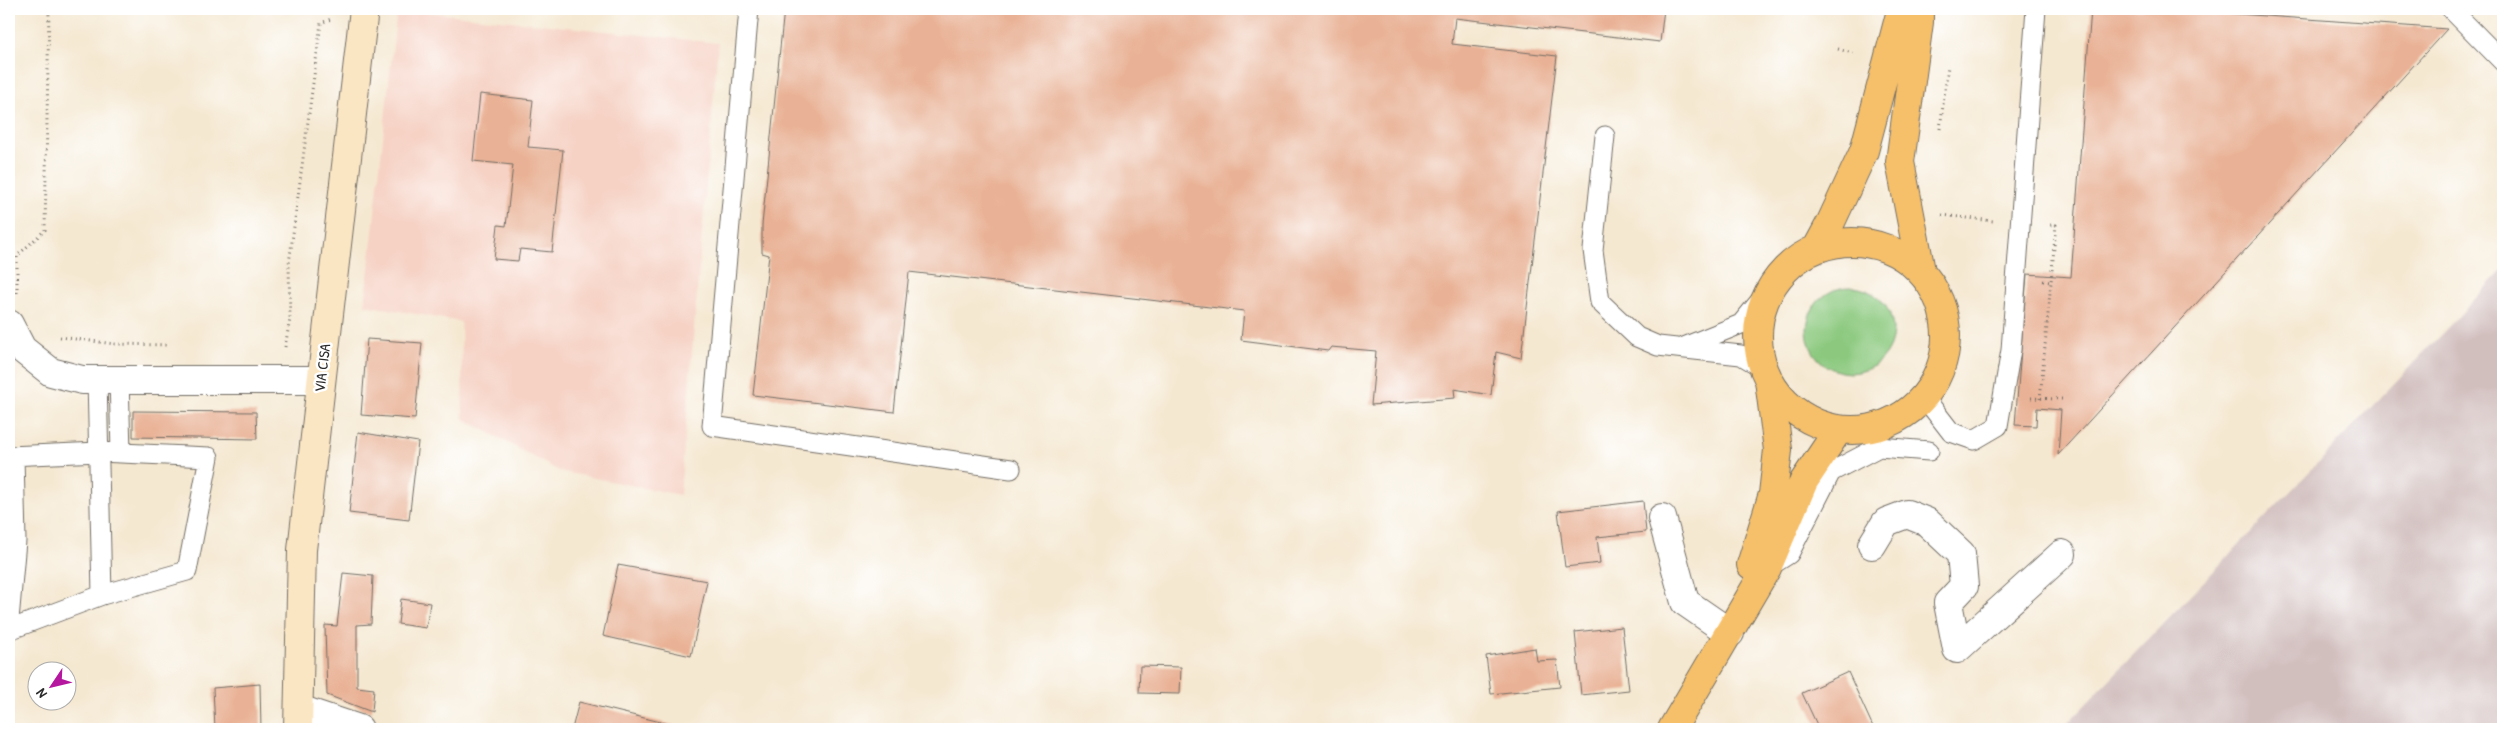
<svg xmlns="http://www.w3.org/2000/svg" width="2512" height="738" font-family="'Patrick Hand',sans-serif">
  <rect width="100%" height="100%" fill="#fff"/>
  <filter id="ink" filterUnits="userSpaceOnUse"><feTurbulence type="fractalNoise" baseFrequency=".02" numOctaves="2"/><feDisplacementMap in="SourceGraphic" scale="10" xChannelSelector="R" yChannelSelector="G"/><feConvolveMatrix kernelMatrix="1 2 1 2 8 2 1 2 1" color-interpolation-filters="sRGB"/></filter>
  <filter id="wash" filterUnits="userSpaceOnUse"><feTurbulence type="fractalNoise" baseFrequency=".0096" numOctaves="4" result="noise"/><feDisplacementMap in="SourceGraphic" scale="20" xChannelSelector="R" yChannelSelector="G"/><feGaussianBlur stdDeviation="1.12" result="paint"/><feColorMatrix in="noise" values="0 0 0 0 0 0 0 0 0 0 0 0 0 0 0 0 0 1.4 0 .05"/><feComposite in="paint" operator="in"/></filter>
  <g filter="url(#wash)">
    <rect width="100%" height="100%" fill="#f5e8d1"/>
    <path fill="#f6d2c4" d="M397,9l321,34 -38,452 -121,-24 -96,-53 -2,-96 -96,-17z"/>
    <path fill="#d1bfbe" d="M2503,270v459h-441z"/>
    <path fill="#8cc97f" stroke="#5c7a55" d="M1807 330a43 43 0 1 1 86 0a43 43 0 1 1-86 0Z"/>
    <g id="blocks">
      <path fill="#e9b296" d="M784,9h880l-4,33 -205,-24 -3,26 105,12 -36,302 -25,-6 -5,43 -37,-6 1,9 -84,7 5,-54 -45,-4 -3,4 -87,-11 3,-29 -335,-39 -15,140 -141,-17 16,-140 -7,-2v-28z
        M2091,9h77l279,20 -389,426 3,-45 -24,-2 -1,18 -21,-1 12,-151 44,3z
        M480,94l53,6 -5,47 35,3 -11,102 -32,-3 -2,12 -24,-2 4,-34 8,1 7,-61 -40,-4z
        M367,339l55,4 -7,76 -54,-4z
        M133,411l123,1 1,27 -124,-2z
        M358,432l60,10 -9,78 -60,-7z
        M1643,501l3,31 -49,5 3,26 -35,4 -7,-56z
        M618,565l89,16 -16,75 -88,-20z
        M343,573l30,3 -2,48 -14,1v62l17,2 -2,23 -45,-17 -2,-68v-2l12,1z
        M401,599l29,4 -4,25 -28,-4z
        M1622,627l7,63 -48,5 -6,-63z
        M1535,648l2,13 20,-1 3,27 -69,7 -5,-38z
        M1140,666l41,1 -1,27 -41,-1z
        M1848,672l26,57h-55l-17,-36z
        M260,684l1,45h-46l-2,-41z
        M579,702l102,25 -1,2h-108z"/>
    </g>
  </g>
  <g filter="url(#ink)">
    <use href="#blocks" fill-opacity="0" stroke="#726d65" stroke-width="1"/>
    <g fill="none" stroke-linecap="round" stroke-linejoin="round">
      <g stroke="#726d65" stroke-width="21">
        <path id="lane" d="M749,9l-37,417 299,43
          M2451,9l52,53
          M1605,136l-12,114 7,52 37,35 21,9 83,9 22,13
          M1684,347l57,-23 28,-34
          M119,378l2,75
          M97,379l5,216
          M1924,397l27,35 23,8 24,-14 13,-76 25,-341
          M9,456l90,-4 110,5 -22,114 -85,24 -93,35
          M1767,568l22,-14 42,-82 48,-25 50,4
          M9,620l7,-79 -2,-85"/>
      </g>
      <g stroke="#726d65" stroke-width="30">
        <path id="street" d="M9,324l13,25 29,23 31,8h239
          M1662,518l23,84 45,31
          M1872,545l14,-23 21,-8 20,8 34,32 3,32 -16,17 9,46 105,-95
          M299,709l60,20"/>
      </g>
      <g stroke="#726d65" stroke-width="30">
        <path id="secondary" d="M298,729l4,-179 62,-541"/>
      </g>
      <g stroke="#726d65" stroke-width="30">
        <path id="primary" d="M1919,9v13l-19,140 21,109
          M1758 336a94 94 0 1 1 188 0a94 94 0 1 1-188 0Z
          M1817,248l13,-24 34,-73 35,-133 5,-9
          M1751,565l22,-71 5,-44 -9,-70
          M1672,729l95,-161 37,-87 35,-52"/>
      </g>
      <path stroke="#726d65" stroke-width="3" stroke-dasharray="1 4" stroke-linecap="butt" d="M1838,49l18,5
        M1940,129l8,-63
        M1942,215l51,6
        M2043,281l8,1 5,-57h-7
        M17,293v-37l28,-26 4,-221
        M60,337l55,7 54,1
        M285,347l5,-28 -1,-55 32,-241 10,-4
        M2031,398l31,1
        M2040,399l11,-117"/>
      <use href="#lane" stroke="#fff" stroke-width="19"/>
      <use href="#street" stroke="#fff" stroke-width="28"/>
      <use href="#secondary" stroke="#fbe6c4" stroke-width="28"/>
      <use href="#primary" stroke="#f6c06b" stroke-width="28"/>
    </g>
  </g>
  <g text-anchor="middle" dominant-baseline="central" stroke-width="5" stroke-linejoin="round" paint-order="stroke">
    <g font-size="15" fill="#2b2b2b" stroke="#fff">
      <text transform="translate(322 368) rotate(-83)">VIA CISA</text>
    </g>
  </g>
  <rect width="2512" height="738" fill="none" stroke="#fff" stroke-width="30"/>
  <g transform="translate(52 686) rotate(235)"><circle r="24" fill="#ffffff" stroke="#aaaaaa"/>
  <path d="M0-4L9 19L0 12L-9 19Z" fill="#b5179e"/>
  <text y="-8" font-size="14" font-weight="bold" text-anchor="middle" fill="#2b2b2b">N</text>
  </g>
</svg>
